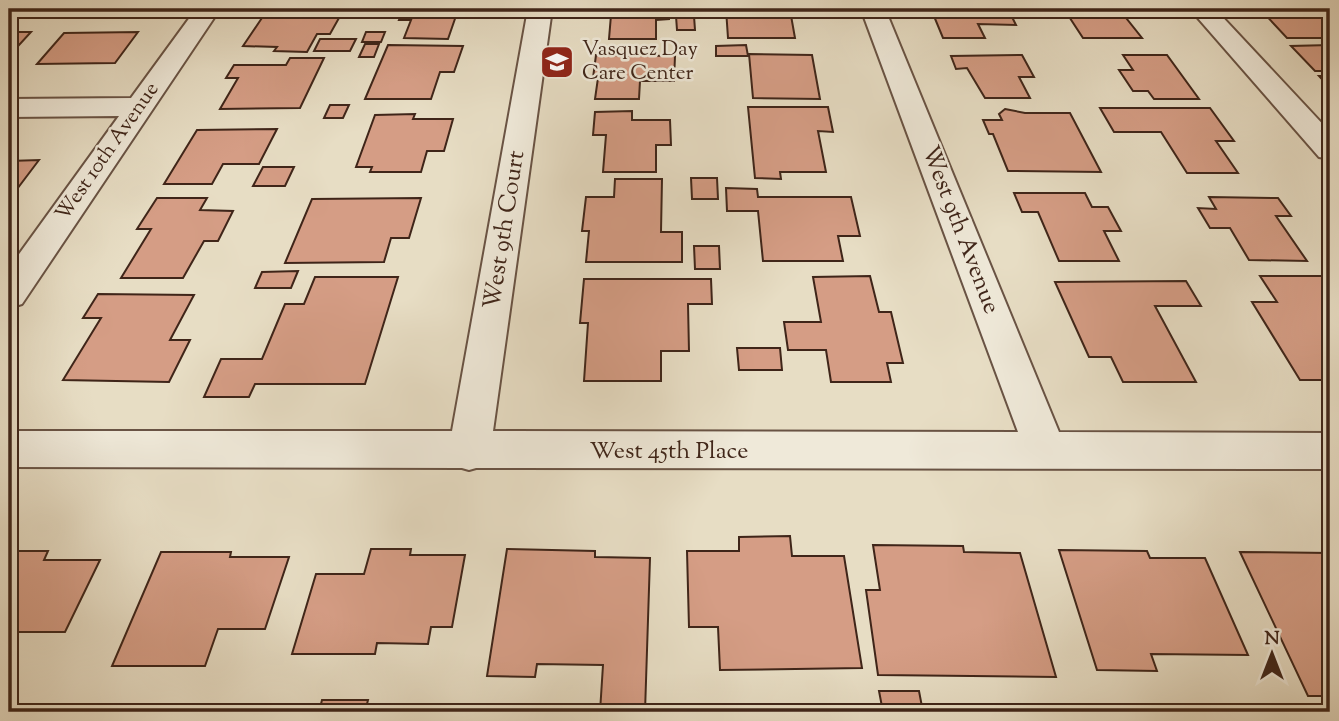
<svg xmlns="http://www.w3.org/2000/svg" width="1339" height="721" font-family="'Sorts Mill Goudy',serif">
  <rect width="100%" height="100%" fill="#e7ddc4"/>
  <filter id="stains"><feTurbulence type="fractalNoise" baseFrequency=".00286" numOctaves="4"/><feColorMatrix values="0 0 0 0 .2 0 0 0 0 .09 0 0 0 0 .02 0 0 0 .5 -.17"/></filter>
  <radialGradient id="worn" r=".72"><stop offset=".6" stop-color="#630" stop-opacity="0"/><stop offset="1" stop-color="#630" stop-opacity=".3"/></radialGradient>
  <path fill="#d59d85" stroke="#3f2519" stroke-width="2" d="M268,9h76l-14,25h-13l-10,18 -33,-1 3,-4 -34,-1z
    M404,9h66l-1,4h-12l-9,26 -44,-1 7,-18h-12z
    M600,9h69v10l-13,1v19h-47l2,-24h-12z
    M726,9h75v1h-11l5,28h-67z
    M931,9h77l8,16 -38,-1 7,14h-42z
    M1064,9h68l3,4 -12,1 19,24h-59z
    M1260,9h69l1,9h-3l3,3v17h-43z
    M676,16h18l1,14h-18z
    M9,32h22l-22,24z
    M138,32l-23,31 -78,1 27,-31z
    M366,32h19l-4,10h-19z
    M320,39h36l-6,12h-36z
    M365,44h14l-5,13h-15z
    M388,45l75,1 -9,26h-14l-9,27h-66z
    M746,45l2,11h-32v-10z
    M1330,45v43l-11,-12h11l-5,-5h-10l-24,-25z
    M749,54l63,1 8,44 -67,-1z
    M596,55l79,1 -1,25h-34l-1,18h-44l3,-21h-5z
    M1022,55l12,22h-15l11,21h-45l-18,-30 -11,1 -5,-13z
    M1123,55h44l32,44h-45l-6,-8h-15l-14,-21h14z
    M290,58h34l-24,50 -80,1 18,-31h-12l8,-13h52z
    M330,105h19l-6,13h-19z
    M748,107h80l5,25 -15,-1 8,41h-46l1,7 -26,-1z
    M1100,108h110l24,33h-18l22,32h-51l-26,-41h-47z
    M1005,109l20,4h45l31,59 -93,-1 -15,-37h-4l-6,-14h19l-3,-6z
    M632,111v9h38l1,25h-15v27h-53l3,-37h-13l2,-23z
    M415,114l-2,5h40l-9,32h-17l-6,21h-51l2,-5h-16l19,-52z
    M277,129l-18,35h-36l-11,20h-48l33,-54z
    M39,160l-28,37h-2v-36z
    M263,167h31l-9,19h-32z
    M691,178h26l1,21h-26z
    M615,179h47l-1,53h21v30h-96l3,-31h-7l4,-34h28z
    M726,188l31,1 1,8h93l9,39h-22l5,25h-80l-5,-50h-31z
    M1014,193h71l7,14h16l13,24h-17l15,30h-60l-21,-49h-16z
    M1209,197l69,1 13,18h-15l31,45 -58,-1 -19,-32h-20l-12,-20 18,1z
    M157,198h50l-7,12 33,1 -15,30h-14l-21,37h-62l30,-49h-14z
    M421,198l-12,40h-18l-7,24 -99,1 27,-64z
    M694,246h25l1,23h-25z
    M298,271l-7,17h-36l7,-16z
    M870,276l9,36h12l12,51h-16l4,19h-60l-5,-32h-38l-4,-28h37l-8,-45z
    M1260,276h70v104h-30l-48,-78h25z
    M315,277h83l-33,107h-110l-6,13h-45l17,-38h41l23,-55h19z
    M584,279h127l1,25h-24l1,47h-28v30h-77l4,-58h-8z
    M1186,281l15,25h-46l41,76h-73l-12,-25h-22l-34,-75z
    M98,294l96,1 -24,45h20l-21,42 -106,-2 38,-62h-18z
    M737,348h43l2,22h-43z
    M790,536l2,20h52l18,112 -142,2 -2,-43h-29l-2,-76h52v-14z
    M873,545l90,1 1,6 56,1 36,124 -178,-2 -12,-85h14z
    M371,549h40l-1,6h55l-13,72h-21l-3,17 -51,-1 -2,11h-83l24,-80h48z
    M507,549l88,2v6l55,1 -5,154h-45l3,-47 -66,-1 -2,13 -48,-1z
    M1059,550l88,1 3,7h55l43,97 -97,-1 6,17 -60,-1z
    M9,551h39l-4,9h56l-35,72h-52l-4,8z
    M161,552h70l-1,5h59l-24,72h-47l-13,37h-93z
    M1240,552l90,1v143h-22z
    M879,691h40l4,21h-40z
    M322,700h46l-3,12h-46z
    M1250,707h50l3,5h-51z"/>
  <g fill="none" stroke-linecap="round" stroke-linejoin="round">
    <g stroke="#695344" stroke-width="4">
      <path id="minor" d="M196,9h24l-198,295 -13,4v-40l110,-152 -110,1v-18l122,-1z
        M528,9h24l-59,422 525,1 -157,-423h24l174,423 271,1v36l-854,-1 -7,2 -7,-2 -453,-1v-36h443z
        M1190,9h25l115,123v27l-11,-2z"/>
    </g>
    <use href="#minor" fill="#efe9d9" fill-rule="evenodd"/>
  </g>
  <defs>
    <g id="school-square" transform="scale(1.75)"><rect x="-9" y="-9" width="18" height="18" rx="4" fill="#8f2418" stroke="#efe9d9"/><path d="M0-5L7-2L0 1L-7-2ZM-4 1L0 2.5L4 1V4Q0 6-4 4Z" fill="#fff"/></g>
  </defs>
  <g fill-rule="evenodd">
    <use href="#school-square" x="557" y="62"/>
  </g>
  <g text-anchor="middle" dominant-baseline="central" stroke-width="5" stroke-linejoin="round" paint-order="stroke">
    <g font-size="21" fill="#3f2519" stroke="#efe9d9" text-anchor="start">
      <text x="582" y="50">Vasquez Day<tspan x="582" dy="24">Care Center</tspan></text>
    </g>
    <g font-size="21" fill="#3f2519" stroke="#efe9d9">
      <text transform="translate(108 152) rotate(-55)">West 10th Avenue</text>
    </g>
    <g font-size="24" fill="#3f2519" stroke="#efe9d9">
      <text transform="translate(505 230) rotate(-81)">West 9th Court</text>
      <text transform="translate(960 230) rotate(69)">West 9th Avenue</text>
      <text x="669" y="452">West 45th Place</text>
    </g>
  </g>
  <rect width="1339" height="721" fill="none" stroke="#e7ddc4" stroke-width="35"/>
  <rect x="10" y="10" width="1318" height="700" fill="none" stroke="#3f2519" stroke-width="3.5"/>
  <rect x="18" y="18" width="1304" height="686" fill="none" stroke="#3f2519" stroke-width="2"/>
  <g transform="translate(1272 654)" stroke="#efe9d9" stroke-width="5" paint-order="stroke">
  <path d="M0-5L12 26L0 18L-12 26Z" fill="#3f2519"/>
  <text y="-10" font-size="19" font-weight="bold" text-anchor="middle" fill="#3f2519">N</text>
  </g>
  <rect width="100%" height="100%" filter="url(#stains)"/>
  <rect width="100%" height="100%" fill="url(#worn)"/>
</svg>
